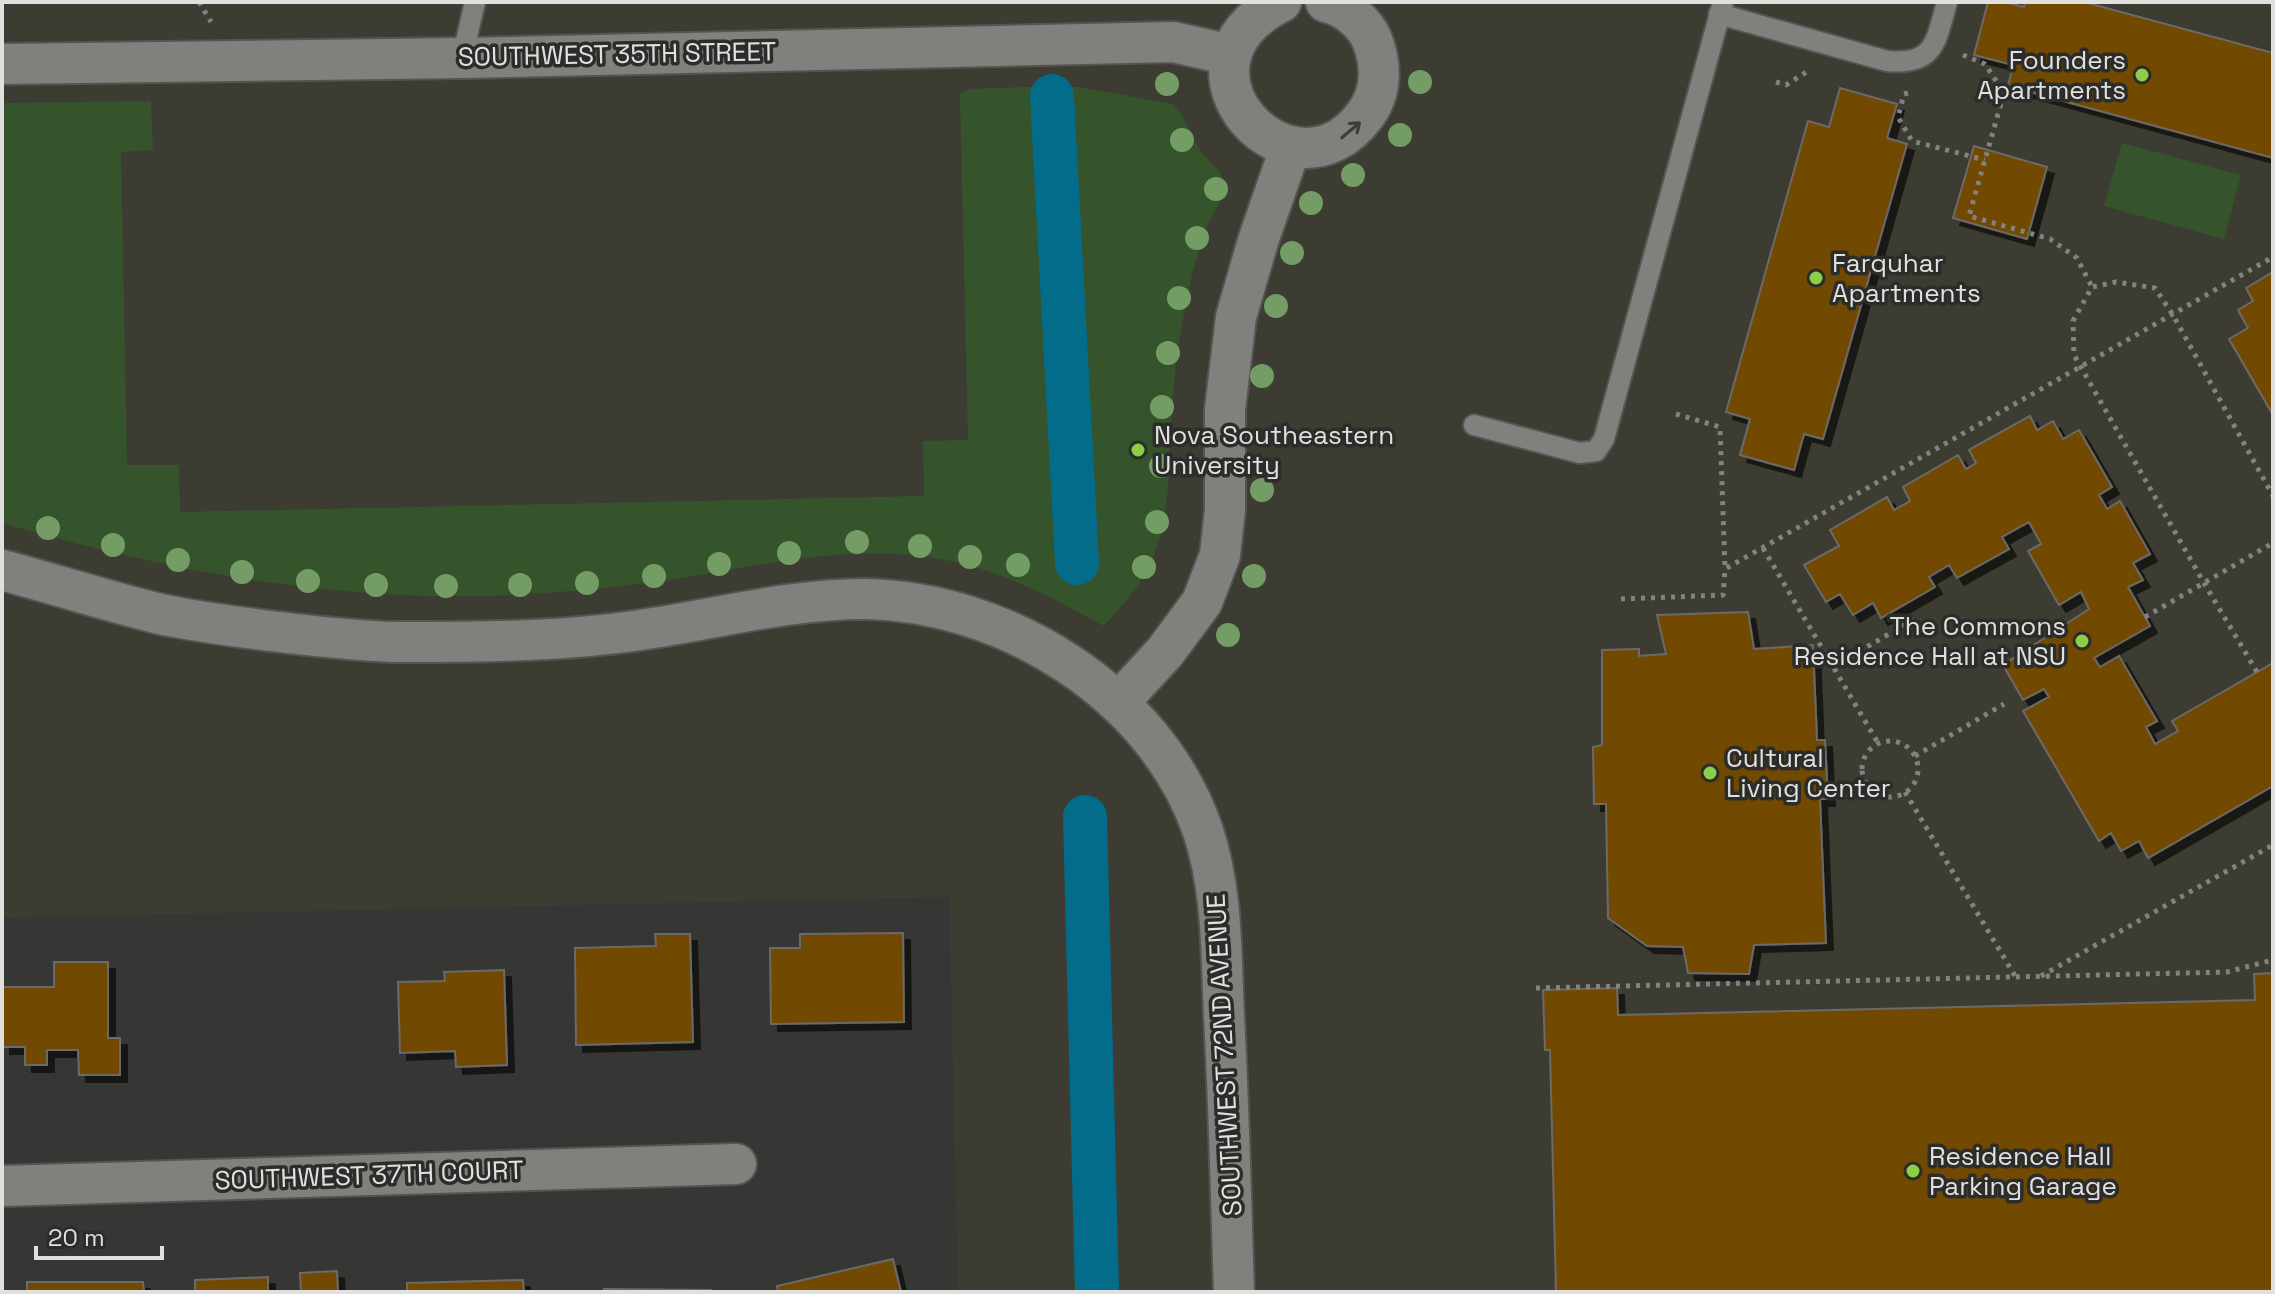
<svg xmlns="http://www.w3.org/2000/svg" width="2275" height="1294" font-family="'Space Grotesk',sans-serif">
  <defs>
    <filter id="shadow"><feDropShadow dx="7" dy="7" stdDeviation="0" flood-color="#0009"/></filter>
  </defs>
  <rect width="100%" height="100%" fill="#363634"/>
  <path fill="#3d3c33" d="M2,2h2271v1290h-1315l-9,-395 -947,21z"/>
  <path fill="#35542c" d="M1022,87h57l93,17c15,13 19,35 32,51 7,9 19,16 20,29 0,17 -12,30 -18,45 -5,15 -10,31 -14,46 -10,43 -17,89 -20,132 -4,54 1,111 -24,161 -11,22 -28,40 -44,58 -47,-25 -93,-51 -144,-63 -104,-25 -204,5 -306,19 -60,8 -121,13 -181,14 -160,2 -318,-28 -471,-73v-420l149,-2 2,49 -32,2 6,313h52l1,47 744,-16 -1,-55 45,-1 -8,-346 9,-5z
    M2122,143l119,32 -17,64 -120,-33z"/>
  <g fill="none" stroke-linecap="round" stroke-linejoin="round">
    <path stroke="#036c8b" stroke-width="44" d="M1052,96l25,467
      M1085,817l12,475"/>
  </g>
  <path fill="#724900" stroke="#6c6a68" stroke-width="2" filter="url(#shadow)" d="M1988,2h17l19,5 1,-5h59l189,51v105l-265,-72 5,-21 -39,-10z
    M1840,88l57,16 -10,34 20,6 -84,295 -19,-5 -10,36 -54,-15 10,-36 -24,-7 82,-291 21,6z
    M1974,146l73,21 -20,72 -74,-21z
    M2273,272v143l-44,-76 19,-11 -10,-18 15,-9 -7,-13z
    M2030,416l7,14 16,-9 10,18 16,-9 33,57 -13,8 8,14 13,-8 30,53 -17,9 10,17 -15,7 22,39 -56,32 6,9 19,-11 38,65 -11,6 9,17 23,-13 -6,-10 101,-58v123l-125,72 -9,-17 -18,10 -10,-18 -12,8 -76,-130 26,-14 -5,-8 -21,11 -20,-35 86,-56 -8,-17 -22,13 -31,-54 13,-7 -12,-22 -27,15 7,12 -52,29 -8,-13 -20,12 6,10 -54,31 -8,-15 -20,12 -13,-21 -14,8 -22,-37 35,-19 -9,-16 57,-33 7,13 16,-9 -7,-14 55,-32 8,14 10,-6 -7,-13z
    M1748,612l6,37 59,-4 4,95h8l3,59h-8l6,144 -72,2 -5,29 -61,-1 -5,-26 -36,-1 -39,-28 -2,-114h-12l-1,-57 9,-2v-95l37,-1v7l27,-2 -9,-39z
    M903,933l1,89 -133,2 -1,-76h30v-14z
    M655,934h35l3,108 -117,3 -1,-97 81,-2z
    M54,962h54v76h12v37h-41l-1,-25h-31v15h-22v-18h-22v-60h51z
    M504,970l3,95 -51,2 -1,-16 -55,2 -2,-71 47,-1 -1,-9z
    M2273,973v319h-717l-6,-242h-5l-2,-60 74,-2 1,27 637,-15 -1,-26z
    M893,1259l8,33h-123l-1,-6z
    M337,1271l1,21h-37l-1,-19z
    M268,1277v15h-73v-12z
    M523,1280l1,12h-117v-9z
    M27,1282h116l1,10h-117z
    M604,1289l107,1v2h-107z"/>
  <g fill="none" stroke-linecap="round" stroke-linejoin="round">
    <g stroke="#545452" stroke-width="24">
      <path id="service" d="M1719,14l168,47c48,5 49,-20 60,-59
        M462,58l13,-56
        M1474,425l106,28 16,-2 8,-12 119,-437"/>
    </g>
    <g stroke="#545452" stroke-width="44">
      <path id="minor" d="M1281,2c-128,65 12,211 84,113 17,-22 17,-50 7,-75 -7,-18 -28,-34 -46,-38
        M2,64l460,-6 711,-16 58,13
        M2,570c52,14 102,30 154,43 38,9 77,13 115,18 41,5 83,10 124,11 76,0 155,0 231,-10 79,-10 158,-33 238,-33 142,2 292,95 339,232 20,61 18,122 21,185 5,92 7,184 10,276
        M1118,703l47,-51 37,-50 18,-47 5,-45v-101l11,-92 22,-76 33,-95
        M2,1186l734,-22"/>
    </g>
    <path stroke="#828280" stroke-width="5" stroke-dasharray="4 6" stroke-linecap="butt" d="M199,2l12,20
      M1963,55l22,9 19,29 -35,123 81,23 27,19 15,29
      M1776,82l10,3 22,-14
      M1908,93l-4,1 -6,23 14,24 73,19
      M1676,414l44,13 5,142 548,-312
      M1763,548l115,195
      M1621,599l102,-4 2,-26
      M2145,617l128,-74
      M1833,667l83,-49
      M2257,672l-53,-89 -130,-228 -1,-34 19,-34 24,-5 39,6 18,27 100,181
      M1862 769a28 28 0 1 1 56 0a28 28 0 1 1-56 0Z
      M1915,756l89,-52
      M1905,792l110,184
      M2041,976l232,-131
      M1536,988l691,-16 46,-12"/>
    <use href="#service" stroke="#80807d" stroke-width="20"/>
    <use href="#minor" stroke="#80807d" stroke-width="40"/>
  </g>
  <g fill="#749d66">
    <circle cx="1420" cy="82" r="12"/>
    <circle cx="1167" cy="84" r="12"/>
    <circle cx="1400" cy="135" r="12"/>
    <circle cx="1182" cy="140" r="12"/>
    <circle cx="1353" cy="175" r="12"/>
    <circle cx="1216" cy="189" r="12"/>
    <circle cx="1311" cy="203" r="12"/>
    <circle cx="1197" cy="238" r="12"/>
    <circle cx="1292" cy="253" r="12"/>
    <circle cx="1179" cy="298" r="12"/>
    <circle cx="1276" cy="306" r="12"/>
    <circle cx="1168" cy="353" r="12"/>
    <circle cx="1262" cy="376" r="12"/>
    <circle cx="1162" cy="407" r="12"/>
    <circle cx="1161" cy="466" r="12"/>
    <circle cx="1262" cy="490" r="12"/>
    <circle cx="1157" cy="522" r="12"/>
    <circle cx="48" cy="528" r="12"/>
    <circle cx="857" cy="542" r="12"/>
    <circle cx="113" cy="545" r="12"/>
    <circle cx="920" cy="546" r="12"/>
    <circle cx="789" cy="553" r="12"/>
    <circle cx="970" cy="557" r="12"/>
    <circle cx="178" cy="560" r="12"/>
    <circle cx="719" cy="564" r="12"/>
    <circle cx="1018" cy="565" r="12"/>
    <circle cx="1144" cy="567" r="12"/>
    <circle cx="242" cy="572" r="12"/>
    <circle cx="654" cy="576" r="12"/>
    <circle cx="1254" cy="576" r="12"/>
    <circle cx="308" cy="581" r="12"/>
    <circle cx="587" cy="583" r="12"/>
    <circle cx="376" cy="585" r="12"/>
    <circle cx="520" cy="585" r="12"/>
    <circle cx="446" cy="586" r="12"/>
    <circle cx="1228" cy="635" r="12"/>
  </g>
  <defs><path id="oneway-shaft" d="M-6 0H5M1.5-3L5.5 0L1.5 3" fill="none" stroke-width="1.6" stroke-linecap="round" stroke-linejoin="round" transform="scale(2)"/></defs>
  <use stroke="#3d3d3b" href="#oneway-shaft" transform="translate(1351 130) rotate(-40)"/>
  <g fill="#8cce45" stroke="#2c2c2a" stroke-width="3">
    <circle cx="2142" cy="75" r="8"/>
    <circle cx="1816" cy="278" r="8"/>
    <circle cx="1138" cy="450" r="8"/>
    <circle cx="2082" cy="641" r="8"/>
    <circle cx="1710" cy="773" r="8"/>
    <circle cx="1913" cy="1171" r="8"/>
  </g>
  <g text-anchor="middle" dominant-baseline="central" stroke-width="7" stroke-linejoin="round" paint-order="stroke">
    <g font-size="26" fill="#e0e0de" stroke="#2c2c2a">
      <text transform="translate(617 54) rotate(-1)">SOUTHWEST 35TH STREET</text>
      <text transform="translate(1224 1055) rotate(-93)">SOUTHWEST 72ND AVENUE</text>
      <text transform="translate(369 1175) rotate(-2)">SOUTHWEST 37TH COURT</text>
    </g>
    <g font-size="26" fill="#e0e0de" stroke="#2c2c2a" text-anchor="start">
      <text x="2126" y="60" text-anchor="end">Founders<tspan x="2126" dy="30">Apartments</tspan></text>
      <text x="1832" y="263">Farquhar<tspan x="1832" dy="30">Apartments</tspan></text>
      <text x="1154" y="435">Nova Southeastern<tspan x="1154" dy="30">University</tspan></text>
      <text x="2066" y="626" text-anchor="end">The Commons<tspan x="2066" dy="30">Residence Hall at NSU</tspan></text>
      <text x="1726" y="758">Cultural<tspan x="1726" dy="30">Living Center</tspan></text>
      <text x="1929" y="1156">Residence Hall<tspan x="1929" dy="30">Parking Garage</tspan></text>
    </g>
  </g>
  <rect width="2275" height="1294" fill="none" stroke="#e0e0de" stroke-width="8"/>
  <path d="M36 1246v12h126v-12" fill="none" stroke="#e0e0de" stroke-width="4"/>
  <text x="48" y="1246" font-size="24" fill="#e0e0de" stroke="#2c2c2a" stroke-width="6" paint-order="stroke">20 m</text>
</svg>
